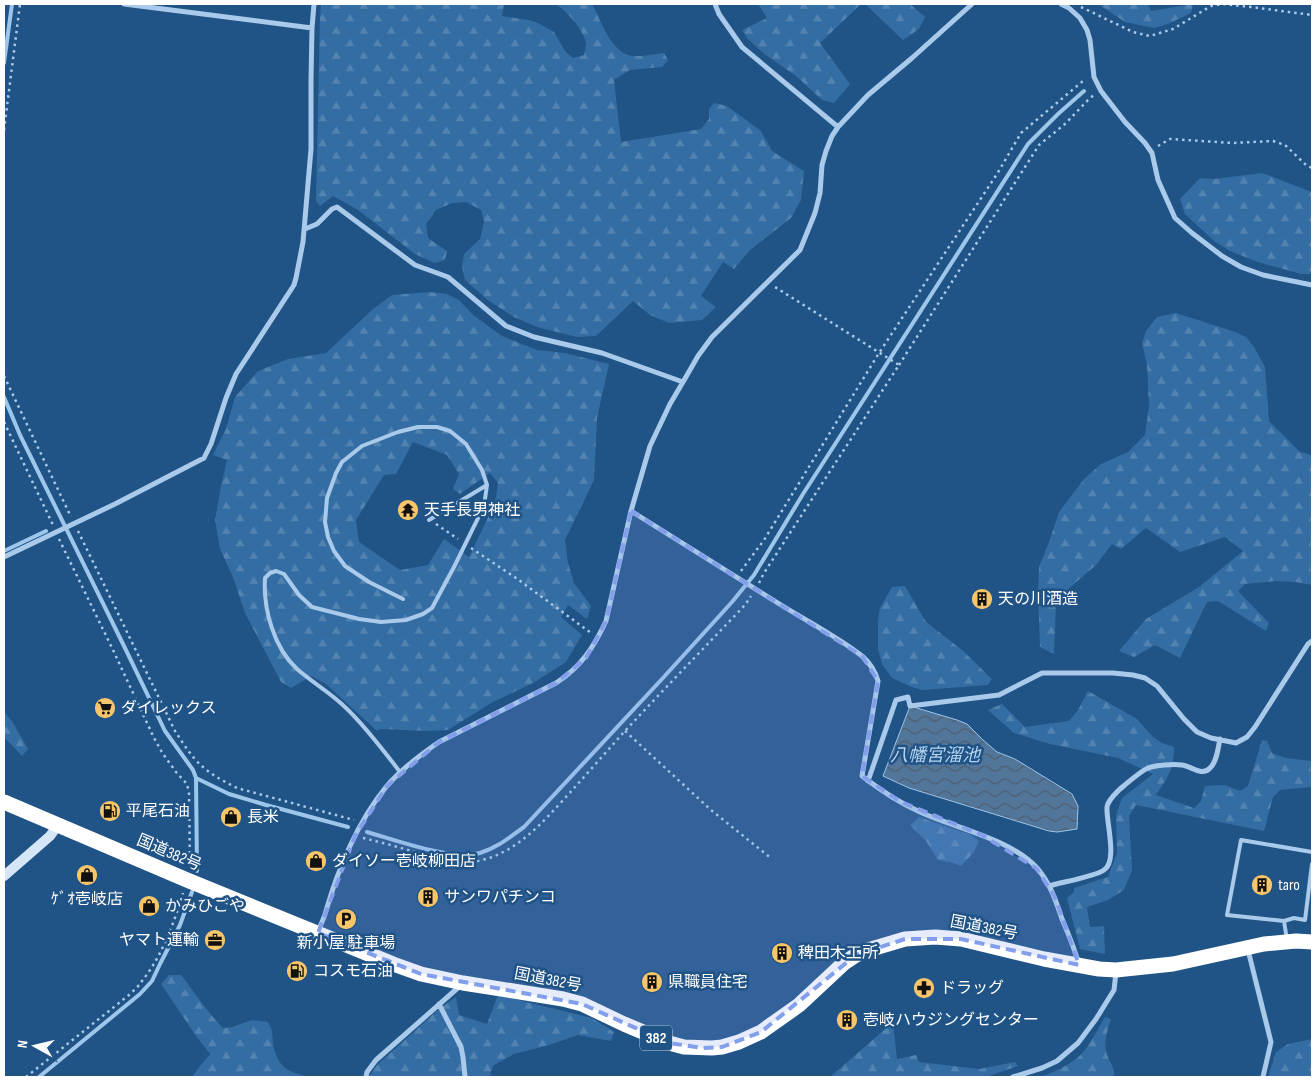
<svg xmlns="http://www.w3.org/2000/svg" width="1316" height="1081" font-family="'Sofia Sans Condensed','Noto Sans JP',sans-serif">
  <defs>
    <pattern id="forest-firs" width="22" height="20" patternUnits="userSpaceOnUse" patternTransform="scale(1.25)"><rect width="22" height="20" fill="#346da3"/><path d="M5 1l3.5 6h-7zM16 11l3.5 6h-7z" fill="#5283b1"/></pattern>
    <pattern id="water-waves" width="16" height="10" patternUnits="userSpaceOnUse" patternTransform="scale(1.25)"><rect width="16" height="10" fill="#52759a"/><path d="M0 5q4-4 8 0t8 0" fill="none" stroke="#4f5e6f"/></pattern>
  </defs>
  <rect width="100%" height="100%" fill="#205386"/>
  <path fill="url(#forest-firs)" fill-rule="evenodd" d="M321,4h183l-2,12 27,4 9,3 16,9 11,19 8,7 11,-3c1,-4 2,-9 2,-12 -2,-13 -20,-32 -30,-39h36c9,16 17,44 36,51 6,3 29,-1 36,-2l4,7 -6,7 -32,3 -16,10 7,62 80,-13 8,-10v-10l5,-6 13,3 34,25 11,20 32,20 -3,29 -10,18 -41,32 -16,19 -11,-7 -22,34 15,11 -14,13 -33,3 -19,-8 -17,-14 -37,35 -19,1 -40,-10 -23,-10 -25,-16 -24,-21 -3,-13 2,-13 16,-15 4,-17 -3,-12 -15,-8 -14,1 -16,7 -10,14 2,14 19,13 -2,9 -10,3 -20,-9 -57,-44 -25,-14 -13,10 -4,-5 4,-184z
    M758,4h103l-41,39 30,41 -16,19 -12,-3 -26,-24 -33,-23 -15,-14 -6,-9 25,-12z
    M865,4h45l15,13 -6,12 -16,11z
    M1098,4h50l3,7 42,-7 -2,9 -23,11 -14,4 -29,-6z
    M1262,173l50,19v82h-11l-43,-12 -28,-11 -16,-10 -29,-27 -5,-15 20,-21 14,1z
    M430,292l17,2 12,6 14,15 29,21 35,14 28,3 44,11 -12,54 -3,62 -29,60 3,23 6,20 17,23 -4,13 -19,-14 -7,12 21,18 -16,27 -33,21 -42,20 -43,27 -22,1 -46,-2 -3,2 -51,-47 -15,-8 -20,12 -10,-6 -36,-69 -12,-36 -13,-28 -5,-29 6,-34 6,-26 -14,-5 13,-26 9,-32 23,-26 30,-12 38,-6 47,-44 19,-14zM413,442l34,13 12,19 -6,15 7,5 30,-21 8,10 -3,20 -26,54 -25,-18 -16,26 -28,5 -41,-28 -3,-22 28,-45 12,-1z
    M1176,313l59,19 11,5 8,10 11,20 4,54 31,31 12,3v130l-16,-3 -20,-1 -31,3 -7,7 31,32 -3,8 -48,-30 -11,1 -27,56 -25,-13 -21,12 -15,-6 27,-32 53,-32 44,-36 -18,-14 -45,15 -34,-24 -25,21 -9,-5 -16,21 -37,32 -3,8 -2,49 -14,-7 -2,-54 1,-26 10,-25 10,-30 25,-33 17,-15 27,-12 17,-17 4,-29 -2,-41 -5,-22 4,-12 11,-14z
    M905,586l21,36 36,28 30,29 -4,6 -66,5 -10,-3 -20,-9 -10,-14 -4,-15v-28l2,-13 12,-21z
    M1088,691l49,28 16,18 9,6 12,4c0,9 -1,19 -5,27 -4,8 -9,14 -13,21l38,13 7,-7 4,-15 20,-1 15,6 8,-5 14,-46 5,1 5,12 14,5 26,3v26l-32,3 -7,7 -9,34 -128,-26 -7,11 3,54 -8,20 -16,10 -21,7 3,20 14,-1 1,28 -25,-5 -13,-51 7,-6v-4l34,-11 9,-24 -1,-38 6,-17 31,-24 -35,-16 -68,-14 -36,-11 -26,-23 14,-6 23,23 44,-6 9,-11z
    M4,712l8,9 16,28 -6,7 -18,-19z
    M919,817l52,18 8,6 -5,11 -13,14 -8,-3 -15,-3 -12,-19 -16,-16z
    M169,975h12c14,18 26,37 42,53l9,-1 20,-7 16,2c7,12 3,15 6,27 6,21 16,23 35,28h-117l8,-11 10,-12 -14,-18 -35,-52z
    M498,995l94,23 22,14 -3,9 -33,-6 -29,10 -35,9 -20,11 -4,8 2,4h-123v-1l8,-11 61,-55 18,-13 3,18 28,9z
    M1105,1017l6,2c-3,10 -7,20 -5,31 1,10 10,17 8,27h-73c12,-5 24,-10 35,-18 13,-10 20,-28 29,-42z
    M893,1022l4,37 19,-4 3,7 60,7 36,-7 3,4 -32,11h-156z
    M1312,1039v38h-44l8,-25 12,-8z"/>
  <path fill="url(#water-waves)" stroke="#9dc6eb" d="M910,706l47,14 10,4 16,16 14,12 18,7 57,35 6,12 -1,23 -20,3 -8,-1 -140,-43 -26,-12z"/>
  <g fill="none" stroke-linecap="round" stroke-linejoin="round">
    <path stroke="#9dc6eb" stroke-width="4" d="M4,63l8,-59
      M4,397l16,38 104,211 41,85 28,39 3,8 1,93
      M4,551l42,-20
      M196,778l33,16 37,11 82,22
      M367,832c29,8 85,29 113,21 17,-5 30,-16 44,-26l138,-148 70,-77 22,-27 49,-81 225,-350 30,-30 26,-23
      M39,1077l101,-83 12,-13 8,-17 20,-39 12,-33"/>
    <path stroke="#a9caea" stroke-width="2.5" stroke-dasharray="2.5 4" stroke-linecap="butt" d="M1081,7l52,25 17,4 23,-7 38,-23 11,-2 29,3 61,8
      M4,130l16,-126
      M1158,146l12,-7 62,4 41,-2 12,4 21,20 6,3
      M899,365l140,-220 26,-21 24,-25 5,-4
      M4,376l67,141
      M4,422l49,103
      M436,524l22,15
      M78,531l97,200c6,9 12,19 19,27 12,14 27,22 43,30l117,32
      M59,539l54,111 41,88 9,16 13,18 11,12 2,9 1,73
      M471,548l45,30 75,55
      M741,571l23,-31 115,-187 118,-179 24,-41 62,-52 3,-1
      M759,583l5,-10 135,-208 -124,-78
      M625,731l86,79 61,49
      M363,838c17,4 35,9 52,14 21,5 45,14 67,8 39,-9 68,-46 94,-74 16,-18 32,-36 48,-54 40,-43 81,-85 121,-127l6,-9
      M26,1077l103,-82c5,-5 10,-9 13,-14 20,-25 32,-58 41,-88"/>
    <path stroke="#a9caea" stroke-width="4" d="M429,520l58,-35
      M400,772c-17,-22 -34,-45 -54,-64 -15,-15 -33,-25 -49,-39 -23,-21 -34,-60 -32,-91l5,-5 6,-2 8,3 15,21 13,12 47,12 22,3 25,-2 17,-6 9,-6 22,-41 30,-61 3,-21 -5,-15 -16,-26 -16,-13 -13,-4h-19l-20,5 -36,14 -20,16 -6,11 -9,25 -2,24 3,15 6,14 11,15 24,16 34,17
      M1312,852l-71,-12 -14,75 57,6 10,-3 11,2 7,-56
      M1284,921l3,19"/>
    <path stroke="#a9caea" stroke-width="5" d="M124,4l188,24
      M715,4l4,10 23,33 96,80
      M1061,4l8,4 11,10 7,12 3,10 4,37 7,14 24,31 20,21 7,10 6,27 17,38 17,15 30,23 19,11 22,8 49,10
      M305,229l12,-5 15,-15 5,-2 78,58 33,12 58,49 28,11 68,16 81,29
      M631,511c50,31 100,63 150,94 26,16 57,32 81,51 8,7 13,15 16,25l-16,95c18,14 38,27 58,36 35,16 91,27 117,56 13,15 19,33 25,51 6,14 12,28 16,43
      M4,557l111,-53 89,-46 7,-14 15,-46 10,-24 58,-89 2,-7 7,-36 8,-93v-69l1,-52 2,-24
      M868,781l28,-81 12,-3 2,9 89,-11 43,-22h71l20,2 12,3 12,8 27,33 13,13 14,6 25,5 11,-6 8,-10 53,-83 4,-3
      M1049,886c13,-4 45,-9 55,-16 14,-9 2,-48 3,-63 1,-7 8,-13 13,-18 6,-5 21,-18 28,-21 7,-3 26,-4 34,-3 9,1 20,12 28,3 7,-6 8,-20 10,-29
      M318,933c2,-8 6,-14 8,-22 12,-42 32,-90 60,-124 15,-18 34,-32 53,-45l117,-59c25,-16 38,-36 50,-62l25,-110 19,-65 20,-42 13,-22 15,-26 14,-19 88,-87 15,-37 5,-20 2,-28 4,-14 6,-15 6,-9 30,-32 44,-37 60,-54
      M1248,950l23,92 -8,35
      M439,1004l22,43 2,10 2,20
      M366,1077l1,-5 9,-12 84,-74
      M1013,1077l29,-9 15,-7 21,-18 18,-24 18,-29 2,-18"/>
    <path stroke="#d4e6f8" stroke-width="10" d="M4,876l46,-40 8,-11"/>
    <path stroke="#fff" stroke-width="15" d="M4,802l183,78 206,84 28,10 42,9 100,16 19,5 42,20 45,19 15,4 28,1 10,-1 17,-5 22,-10 38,-27 45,-42 12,-8 12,-5 37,-11 30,-2 26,2 83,20 55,10 17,1 57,-6 91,-20 32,-3 16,1"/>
  </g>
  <path fill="#839eea" fill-opacity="0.2" stroke="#839eea" stroke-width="4" stroke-dasharray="10 6" stroke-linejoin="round" d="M631,511l231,145 16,25 -16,95 39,26 81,33 54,33 19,29 24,68 -118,-26h-56l-49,16 -95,77 -39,15 -19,1 -34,-5 -87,-39 -161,-30 -103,-41 37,-97 32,-50 52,-44 117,-59 30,-25 20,-37z"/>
  <defs>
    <g id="temple-disc" transform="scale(1.125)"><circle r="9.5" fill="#f7c66a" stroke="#205386"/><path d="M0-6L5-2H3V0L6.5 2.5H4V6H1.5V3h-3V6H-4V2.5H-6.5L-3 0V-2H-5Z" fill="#111"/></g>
    <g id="building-disc" transform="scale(1.125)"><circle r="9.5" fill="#f7c66a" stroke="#205386"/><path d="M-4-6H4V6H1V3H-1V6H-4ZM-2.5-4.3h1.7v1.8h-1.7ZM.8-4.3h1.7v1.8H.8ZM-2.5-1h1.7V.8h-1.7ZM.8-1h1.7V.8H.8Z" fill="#111"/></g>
    <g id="supermarket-disc" transform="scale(1.125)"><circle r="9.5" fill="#f7c66a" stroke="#205386"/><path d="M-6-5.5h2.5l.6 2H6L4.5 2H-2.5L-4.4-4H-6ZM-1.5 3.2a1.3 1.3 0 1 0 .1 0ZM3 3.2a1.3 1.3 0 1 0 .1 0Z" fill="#111"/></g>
    <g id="fuel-disc" transform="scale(1.125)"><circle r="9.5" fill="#f7c66a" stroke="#205386"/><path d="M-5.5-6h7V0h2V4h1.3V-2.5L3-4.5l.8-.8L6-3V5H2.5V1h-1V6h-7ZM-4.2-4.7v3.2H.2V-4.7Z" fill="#111"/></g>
    <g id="shop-disc" transform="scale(1.125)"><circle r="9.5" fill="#f7c66a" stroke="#205386"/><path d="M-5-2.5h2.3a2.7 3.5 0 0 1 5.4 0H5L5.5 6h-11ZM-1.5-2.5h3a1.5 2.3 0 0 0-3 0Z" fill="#111"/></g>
    <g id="parking-disc" transform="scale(1.125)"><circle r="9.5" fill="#f7c66a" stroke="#205386"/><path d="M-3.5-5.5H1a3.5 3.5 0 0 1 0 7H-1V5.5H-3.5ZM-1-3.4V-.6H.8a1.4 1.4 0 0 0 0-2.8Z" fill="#111"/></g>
    <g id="office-disc" transform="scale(1.125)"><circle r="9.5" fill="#f7c66a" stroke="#205386"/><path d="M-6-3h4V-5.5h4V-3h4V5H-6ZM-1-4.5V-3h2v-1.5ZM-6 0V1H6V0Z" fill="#111"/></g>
    <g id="pharmacy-disc" transform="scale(1.125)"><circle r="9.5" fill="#f7c66a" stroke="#205386"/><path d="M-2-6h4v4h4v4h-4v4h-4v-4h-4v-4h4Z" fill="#111"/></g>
  </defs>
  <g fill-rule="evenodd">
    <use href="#temple-disc" x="408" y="510"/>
    <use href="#building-disc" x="982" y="599"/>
    <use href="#supermarket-disc" x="105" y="708"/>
    <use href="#fuel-disc" x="110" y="811"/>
    <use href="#shop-disc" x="231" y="817"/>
    <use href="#shop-disc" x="316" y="861"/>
    <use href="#shop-disc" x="87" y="875"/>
    <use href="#building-disc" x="1262" y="885"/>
    <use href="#building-disc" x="428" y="897"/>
    <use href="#shop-disc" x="149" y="906"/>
    <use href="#parking-disc" x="346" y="919"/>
    <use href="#office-disc" x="215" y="940"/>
    <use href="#building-disc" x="782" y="953"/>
    <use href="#fuel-disc" x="297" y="971"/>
    <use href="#building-disc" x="652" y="982"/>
    <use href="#pharmacy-disc" x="924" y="988"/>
    <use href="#building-disc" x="847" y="1020"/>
  </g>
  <g text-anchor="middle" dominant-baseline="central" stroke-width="5" stroke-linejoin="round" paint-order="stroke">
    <rect fill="#205386" stroke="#bccbdb" stroke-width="1" x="640" y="1025.5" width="32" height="25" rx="4"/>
    <g font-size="15" font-weight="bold" fill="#fff">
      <text x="656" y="1038">382</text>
    </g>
    <g font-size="16" fill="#fff" stroke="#205386" text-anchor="start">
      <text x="424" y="510">天手長男神社</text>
      <text x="998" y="599">天の川酒造</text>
      <text x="121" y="708">ダイレックス</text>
      <text x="126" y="811">平尾石油</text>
      <text x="247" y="817">長米</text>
      <text x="332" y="861">ダイソー壱岐柳田店</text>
      <text x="1278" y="885">taro</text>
      <text x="444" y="897">サンワパチンコ</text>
      <text x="87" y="899" text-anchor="middle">ｹﾞｵ壱岐店</text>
      <text x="165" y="906">かみひごや</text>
      <text x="199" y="940" text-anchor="end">ヤマト運輸</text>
      <text x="346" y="943" text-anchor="middle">新小屋 駐車場</text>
      <text x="798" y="953">稗田木工所</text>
      <text x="313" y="971">コスモ石油</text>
      <text x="668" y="982">県職員住宅</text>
      <text x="940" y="988">ドラッグ</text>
      <text x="863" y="1020">壱岐ハウジングセンター</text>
    </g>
    <g font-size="16" fill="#fff" stroke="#205386">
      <text transform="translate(169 853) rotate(23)">国道382号</text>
      <text transform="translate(984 928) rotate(11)">国道382号</text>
      <text transform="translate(548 980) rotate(11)">国道382号</text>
    </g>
    <g font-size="18" font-style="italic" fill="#b5d4f1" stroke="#205386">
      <text x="935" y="755">八幡宮溜池</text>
    </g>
  </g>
  <rect width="1316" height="1081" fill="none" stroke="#ffffff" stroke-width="10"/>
  <g transform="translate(35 1046) rotate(278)" stroke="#205386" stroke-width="4" paint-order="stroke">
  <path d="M0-4L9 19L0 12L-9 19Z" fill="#ffffff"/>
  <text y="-8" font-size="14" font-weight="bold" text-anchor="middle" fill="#ffffff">N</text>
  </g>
</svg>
